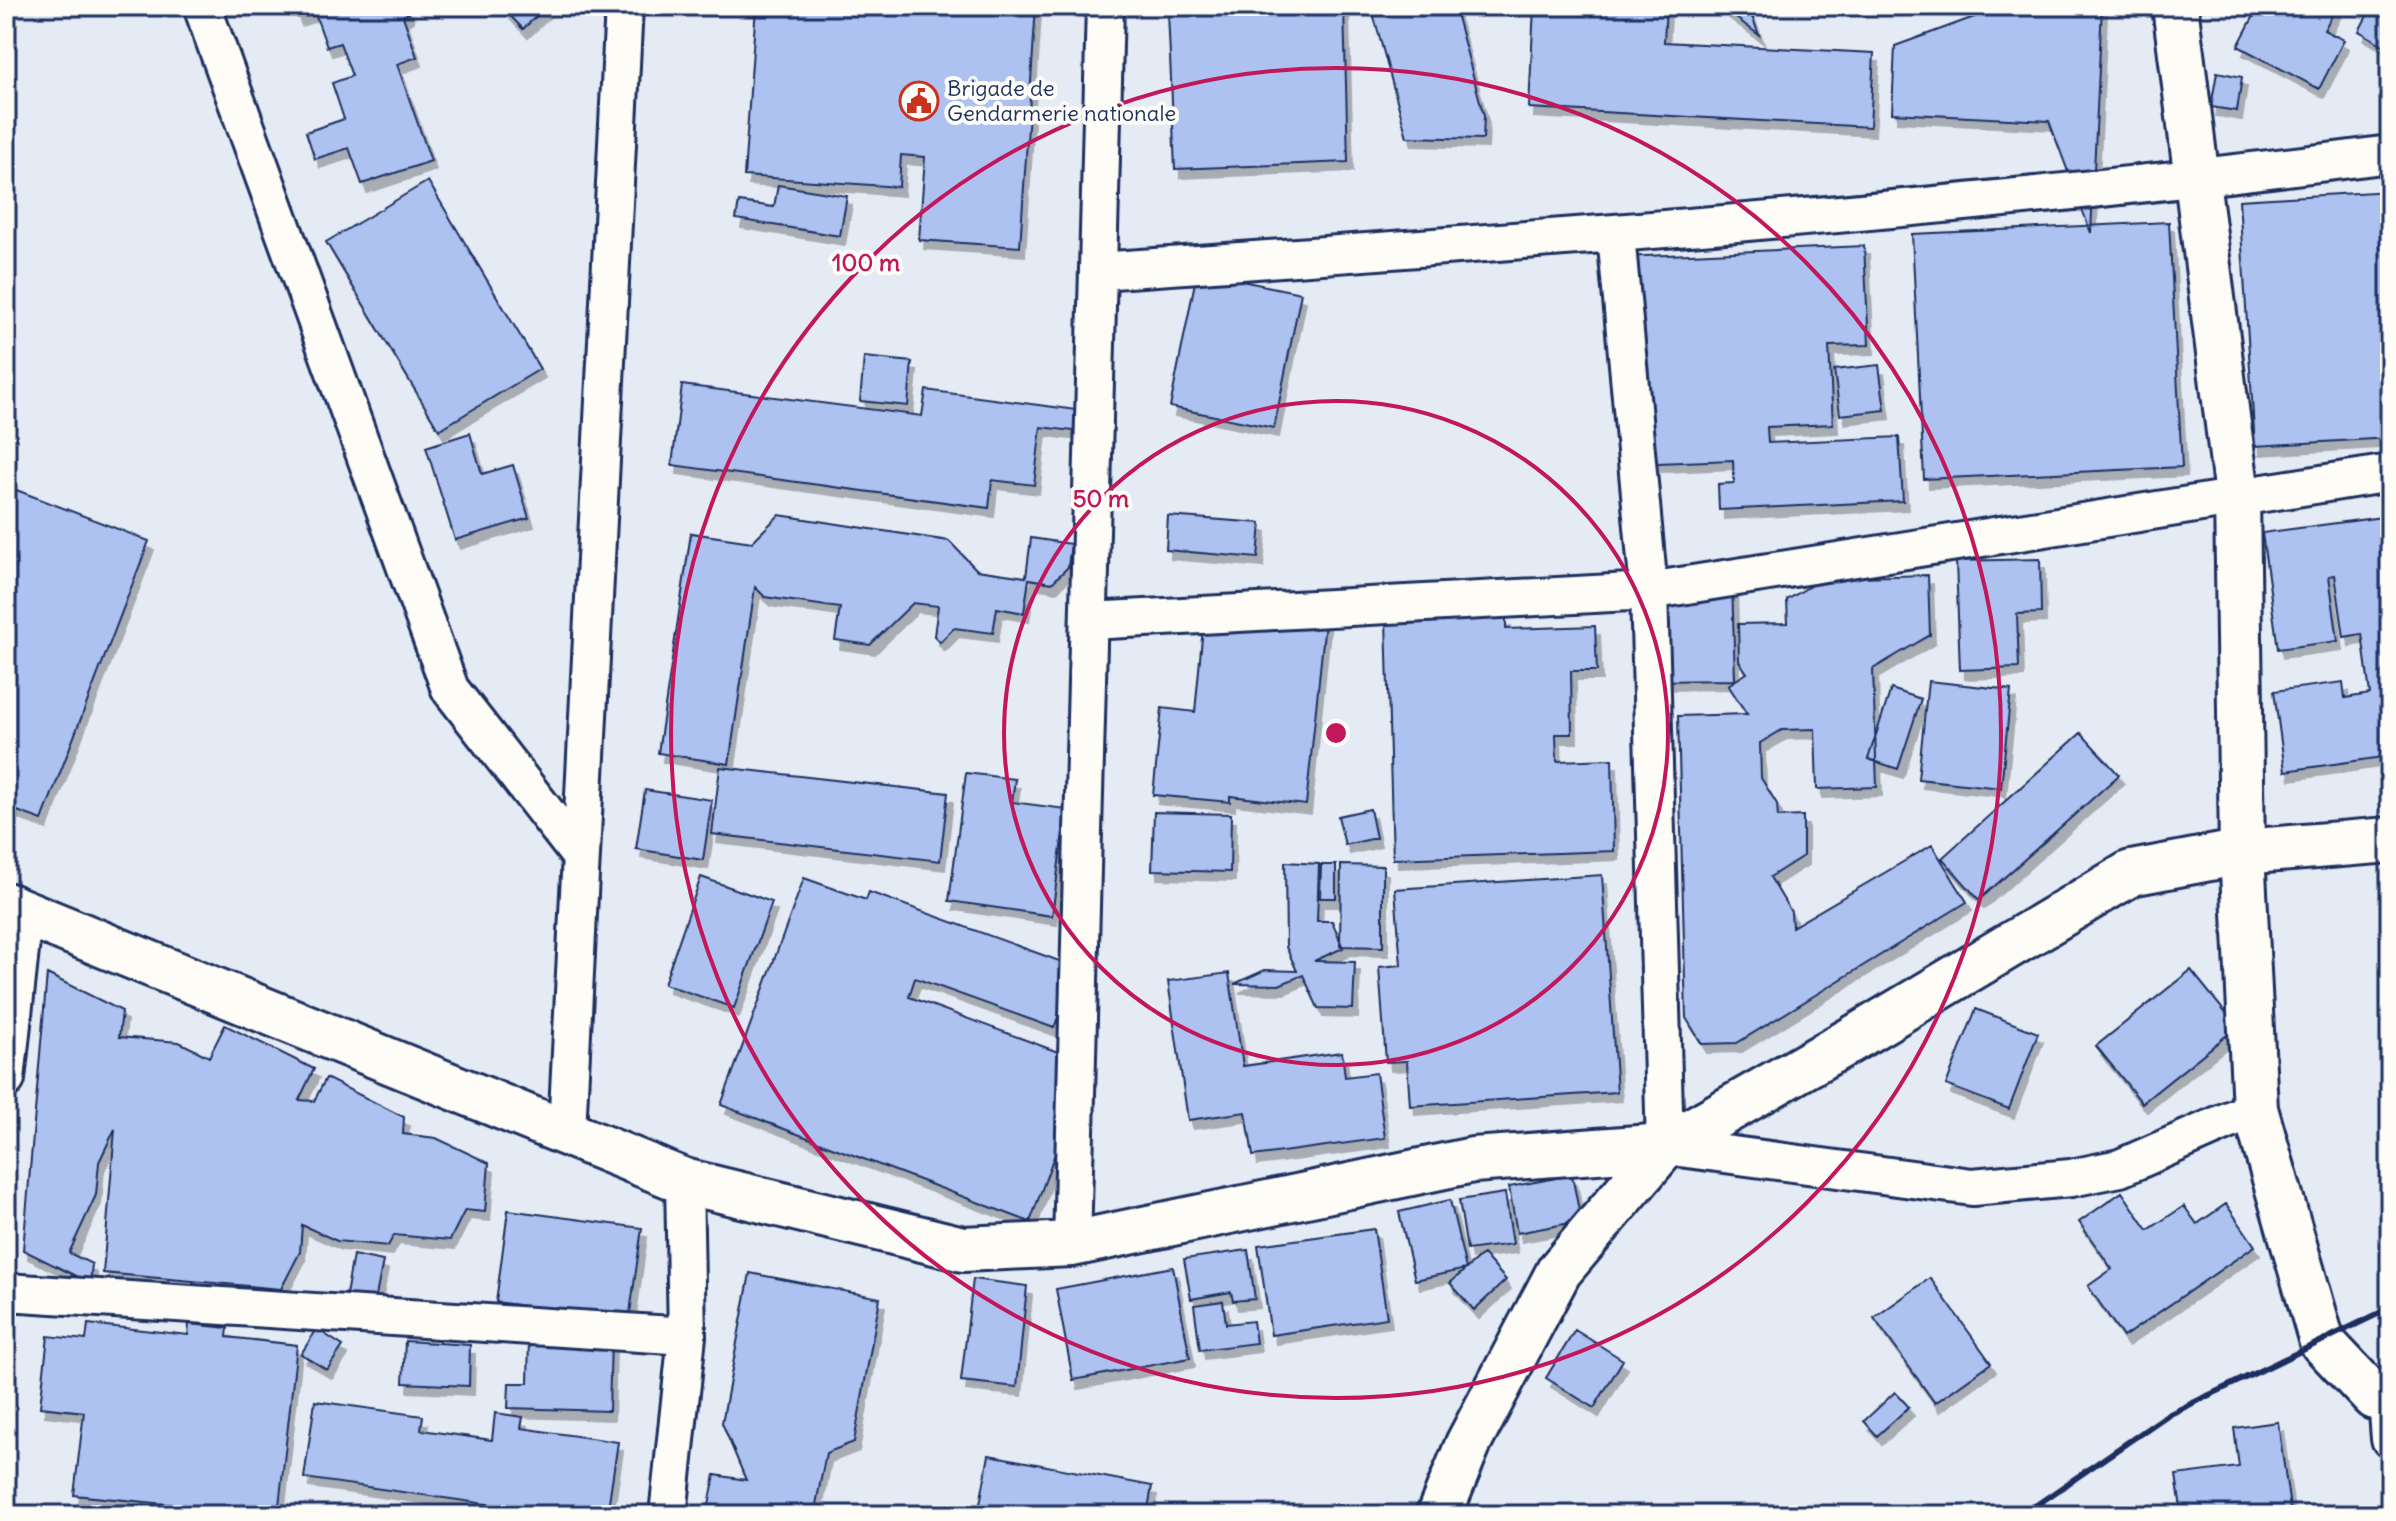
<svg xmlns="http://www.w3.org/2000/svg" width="2396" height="1521" font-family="Delius,sans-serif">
  <defs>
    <filter id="shadow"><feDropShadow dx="5" dy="9" stdDeviation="0" flood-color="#0004"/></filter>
  </defs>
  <rect width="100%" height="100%" fill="#e5ebf5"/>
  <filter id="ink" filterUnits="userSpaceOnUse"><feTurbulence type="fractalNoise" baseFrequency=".0125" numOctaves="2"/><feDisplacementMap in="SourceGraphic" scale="16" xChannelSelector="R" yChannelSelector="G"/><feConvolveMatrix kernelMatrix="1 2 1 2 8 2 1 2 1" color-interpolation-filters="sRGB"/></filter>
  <g filter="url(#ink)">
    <path fill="#adc2f0" stroke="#1b2f5e" stroke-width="2" filter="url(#shadow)" d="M293,6h114l2,7 -6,3 14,41 -20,7 34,97 -69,23 -13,-36 -34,11 -9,-27 38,-13 -12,-36 20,-7 -12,-33 -13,4 -13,-36 -17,6z
      M501,6h46l-24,23z
      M756,6h280l-16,241 -101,-7 6,-83 -24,-2 -2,32 -155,-11z
      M1344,6l4,156 -173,7 -7,-157z
      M1371,6h83l30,110 -1,23 -76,-2z
      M1534,6h132l-2,36 210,11 -4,74 -341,-19z
      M1720,6h28l11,29z
      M1939,6h163l-11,227 -42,-112 -157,-8 3,-67 101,-37z
      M2259,6h78l-13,24 20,10 -25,49 -81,-43z
      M2372,6h18v43l-31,-18z
      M2217,72l25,5 -5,34 -26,-4z
      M428,181l112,188 -101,61 -113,-188z
      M778,185l69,11 -7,40 -104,-17 3,-17 35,5z
      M2390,191v247l-135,8 -16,-246z
      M2169,222l13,245 -258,12 -12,-245z
      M1864,246l5,99 -40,1 4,78 -66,3 1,16 131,-6 4,64 -184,9 -1,-26 16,-1 -1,-23 -100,4 -10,-207z
      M1197,272l104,21 -27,135 -104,-21z
      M864,357l48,5 -4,44 -48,-5z
      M1879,365l6,45 -45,5 -6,-45z
      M682,385l240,31 4,-26 158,21 -3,21 -40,-5 -7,58 -42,-5 -3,28 -317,-43z
      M470,433l12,41 31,-9 16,53 -74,22 -29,-93z
      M6,486l143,55 -107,279 -36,-13z
      M779,515l170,26 28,29 49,7 5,-39 40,6 -3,23 -16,16 -23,-4 -5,34 -27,-5 -4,25 -39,-5 -14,14 -6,-6 4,-30 -25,-3 -43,42 -35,-5 5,-32 -75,-11 -10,-10 -26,177 -71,-11 33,-220 61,9z
      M1168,516l93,7 -3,35 -92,-8z
      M2390,516v174l-5,1 5,18v47l-105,15 -11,-80 69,-9 2,16 25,-4 -8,-60 -18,3 -9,-62 -6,1 9,65 -60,8 -16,-116z
      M2040,559l1,54 -24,1 2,54 -59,2 -4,-109z
      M1928,575l2,60 -57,34 4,118 -60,2 -2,-60 -33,1 -22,13 1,35 16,26 1,13 25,-1v40l-33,21 21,35 1,15 140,-82 35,57 -230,141 -35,1 -16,-26 -8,-302 69,-2 -19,-29 19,-12 -8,-12 -1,-37 50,-1 -1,-23 36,-22z
      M1732,582l3,98 -82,1 -2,-97z
      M1327,603l-21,202 -76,-9v6l-77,-7 9,-87 33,4 10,-106z
      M1506,617v12l89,-3 2,45h-26l1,63h-16l1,27 55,-2 2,92 -221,8 -7,-239z
      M1928,681l83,9 -10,98 -83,-9z
      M1891,689l30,10 -23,70 -30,-10z
      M2081,733l38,42 -140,125 -37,-42z
      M720,767l228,26 -8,68 -228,-27z
      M966,773l49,6 -3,23 54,7 -14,107 -103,-15z
      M645,790l67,10 -9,60 -67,-11z
      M1370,809l6,29 -31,7 -7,-29z
      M1154,812l77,2 -1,58 -78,-2z
      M1285,862l34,2 -2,57h15l11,27 -29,13 41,1 -2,47 -35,-1 -15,-33 -24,10 -45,-1 31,-14 32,1 -11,-24z
      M1321,865h15v33h-16z
      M1341,865l42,1v81l-43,-1z
      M1602,875l15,217 -207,14 -3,-45 -21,1 -7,-95 22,-2 -6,-76z
      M701,877l71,25 -38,106 -70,-24z
      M804,878l62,22 3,-8 207,75 -22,61 -139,-50 -6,19 179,66 -58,159 -309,-117z
      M2191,970l46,57 -95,76 -46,-57z
      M1229,973l14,93 99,-14 3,25 31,-4 9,65 -132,18 -7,-44 -58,8 -20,-139z
      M47,974l75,37 -3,26 60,5 30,15 16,-32 89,44 -15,31 15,1 12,-23 78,39 -1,17 33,4 53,25 -4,49 -20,-2 -15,30 -56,-5 -6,11 -51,-5 -35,-16 -2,27 -19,37 -178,-16 12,-144 -16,33 -3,33 -27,58 23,11 -2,19 -67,-33z
      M1976,1009l62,24 -29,76 -63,-24z
      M1572,1175l9,46 -64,12 -8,-46z
      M2122,1192l26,38 36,-24 13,18 29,-20 29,42 -132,91 -35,-51 24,-17 -33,-47z
      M1505,1193l8,51 -46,6 -8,-50z
      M1450,1200l16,69 -51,11 -16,-68z
      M508,1210l134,18 -13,92 -133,-18z
      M1374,1229l13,89 -116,17 -13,-90z
      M1248,1250l7,49 -22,2 -2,-9 -40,7 -7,-40z
      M1483,1254l23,26 -32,30 -24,-27z
      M353,1255l30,6 -8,40 -29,-6z
      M1173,1267l17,91 -117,22 -17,-91z
      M750,1273l130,25 -26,144 -28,11 -12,62h-107l8,-40 31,5 -24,-57z
      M1930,1278l61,85 -56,40 -61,-85z
      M973,1279l54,7 -10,101 -56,-6z
      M1223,1301l3,23 27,-3 3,22 -56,7 -6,-45z
      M88,1324l100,11 1,-11 39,4 -1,9 70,8 -19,170 -204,-20 10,-83 -44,-5 8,-71 38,4z
      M317,1329l26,17 -16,24 -26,-16z
      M1575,1330l48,30 -29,48 -48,-30z
      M529,1338l82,3 -2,70 -101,-3 1,-25h19z
      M405,1341l65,4 -1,41 -66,-3z
      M1895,1392l14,15 -32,29 -13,-15z
      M315,1401l108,15 -2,14 71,10 3,-27 28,4 -2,11 97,14 -11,73h-45l-258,-37z
      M2278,1422l13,93h-109l-6,-40 63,-8 -5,-39z
      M989,1455l163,31 -5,29h-169z"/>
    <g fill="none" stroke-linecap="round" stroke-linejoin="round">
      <g stroke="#1b2f5e" stroke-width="42">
        <path id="street" d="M202,6l248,683 129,166
          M1616,235l33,356 16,555 307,41 99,-9 49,-10 135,-59
          M1098,271c432,-30 863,-61 1292,-117
          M1089,621l560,-30 741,-118
          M6,1079l18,-166
          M567,1131l57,-1125
          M1072,1244l33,-1238
          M6,1292l681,44
          M2387,1399l3,40
          M668,1515l19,-179 -3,-155"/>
      </g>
      <g stroke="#1b2f5e" stroke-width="50">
        <path id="secondary" d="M2175,6l62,489 5,357 13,257 67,233 52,55 16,2"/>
      </g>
      <g stroke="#1b2f5e" stroke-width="50">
        <path id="primary" d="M6,905l678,276 279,68 109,-5 401,-84 192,-14
          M1439,1515l29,-71 91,-173 106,-125 186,-106 280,-167 111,-21 148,-12"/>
      </g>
      <use href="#street" stroke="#fdfcf7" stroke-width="36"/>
      <use href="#secondary" stroke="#fdfcf7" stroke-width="44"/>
      <use href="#primary" stroke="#fdfcf7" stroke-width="44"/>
      <path stroke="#1b2f5e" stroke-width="6" d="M2022,1515l144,-99 224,-108"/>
    </g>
  </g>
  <g fill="none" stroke="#c2185b" stroke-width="4">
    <circle cx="1336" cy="733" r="332"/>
    <circle cx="1336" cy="733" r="665"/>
  </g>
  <defs>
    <g id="civic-ring" transform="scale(2)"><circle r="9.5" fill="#fdfcf7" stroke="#c8321e" stroke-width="1.5"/><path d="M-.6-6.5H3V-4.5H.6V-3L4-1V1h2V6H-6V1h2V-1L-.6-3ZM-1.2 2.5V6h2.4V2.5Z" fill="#c8321e"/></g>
  </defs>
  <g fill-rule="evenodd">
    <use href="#civic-ring" x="919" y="101"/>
  </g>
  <g text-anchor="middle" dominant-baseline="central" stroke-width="8" stroke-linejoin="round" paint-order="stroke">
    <g font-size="22" fill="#1b2f5e" stroke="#fdfcf7" text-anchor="start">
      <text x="947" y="88">Brigade de<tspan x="947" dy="25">Gendarmerie nationale</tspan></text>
    </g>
  </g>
  <circle cx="1336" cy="733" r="12" fill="#c2185b" stroke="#fdfcf7" stroke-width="4"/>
  <g font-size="24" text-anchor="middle" font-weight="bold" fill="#c2185b" stroke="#fdfcf7" stroke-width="8" stroke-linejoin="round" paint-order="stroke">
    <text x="866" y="271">100 m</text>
    <text x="1101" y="507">50 m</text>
  </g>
  <rect width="2396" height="1521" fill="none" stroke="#fdfcf7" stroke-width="32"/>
  <rect x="16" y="16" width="2364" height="1489" fill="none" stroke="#1b2f5e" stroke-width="3" filter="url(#ink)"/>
</svg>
